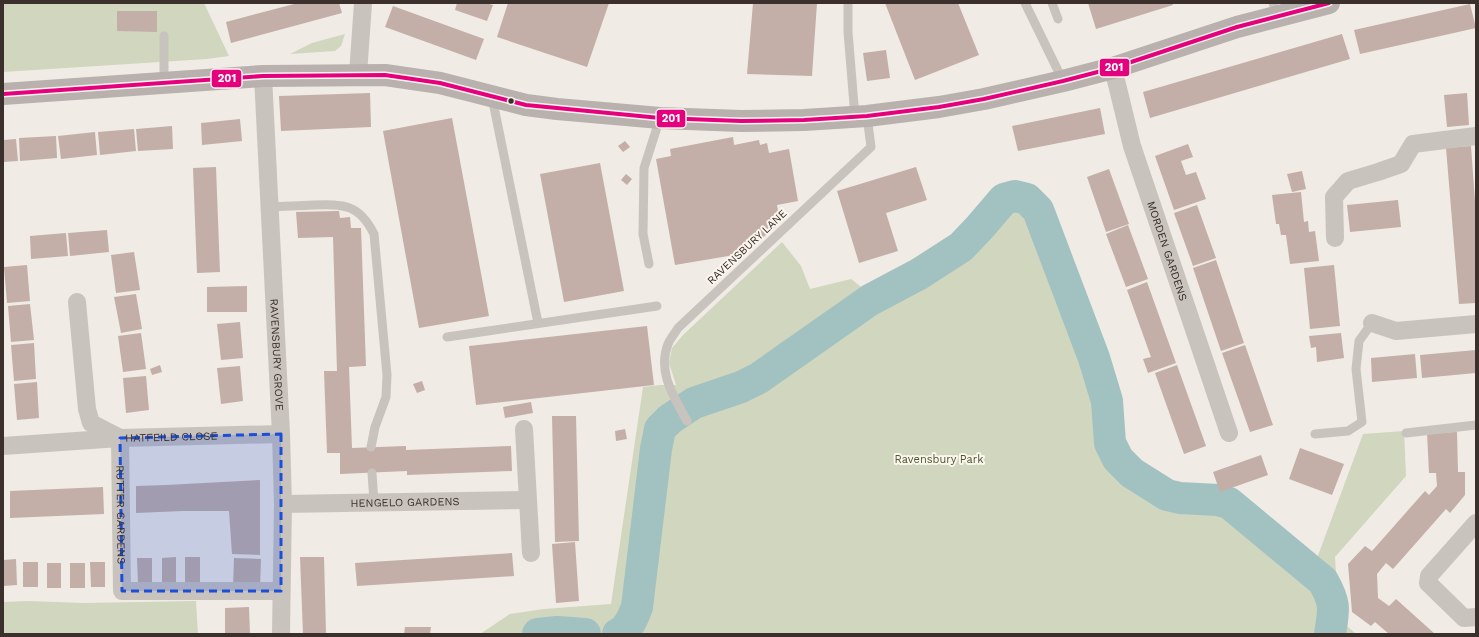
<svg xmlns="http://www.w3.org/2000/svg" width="1479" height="637" font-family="'Work Sans',sans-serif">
  <rect width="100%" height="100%" fill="#f0ebe5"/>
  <path fill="#d1d6bf" d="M3,3h201l25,53 -22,3 -204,13z
    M345,34l-4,12 -6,5 -45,3 22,-11z
    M1032,187l17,35 16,49 33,82 15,53 1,34 6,14 15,15 34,23 10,3 41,-1 11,6 95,77 -10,-16 47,-127 41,-3 2,45 -71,81 4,62 17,15h-876l30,-20 34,-5 67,-5 32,-217 17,-2h16l-7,-22 3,-15 11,-13 99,-93 19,24 9,23 41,-10 18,14 47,-23 42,-28 43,-48 13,-4z
    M28,601l56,2 112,-2 2,33h-195v-32z"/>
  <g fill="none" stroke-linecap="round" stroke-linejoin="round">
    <path stroke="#a1c2c1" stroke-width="32" d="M538,634l19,-2 28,2
      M618,634c11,-5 15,-17 19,-27l19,-158 4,-20 10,-10 24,-16 47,-16 18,-9 111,-78 49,-26 42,-27 19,-20 24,-28 11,-3 12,3 11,11 56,148 13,43 3,42 8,16 14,14 35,22 13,3 38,2 11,3 94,78c13,23 11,28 7,53"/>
  </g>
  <path fill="#c3afa7" d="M298,3h41l3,10 -111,30 -5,-21z
    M457,3h29l7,2 -6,16 -32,-11z
    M508,3h101l-22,64 -90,-30z
    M753,3h64l-5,73 -65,-2z
    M885,3h73l21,52 -64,25z
    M1088,3h84l1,2 -77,24z
    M1470,4l6,24 -116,26 -6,-24z
    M393,6l91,33 -8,21 -91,-33z
    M117,11h40v21l-40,-1z
    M1342,34l8,25 -200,59 -7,-26z
    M886,50l4,28 -23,3 -4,-28z
    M370,93l1,34 -90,4 -2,-35z
    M1467,93l2,32 -22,2 -3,-32z
    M1100,108l5,26 -87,17 -6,-25z
    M452,118l37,198 -70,12 -36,-197z
    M240,119l2,22 -40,4 -1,-22z
    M172,126l1,23 -35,2 -2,-22z
    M134,129l2,22 -36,4 -2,-23z
    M95,132l2,23 -36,4 -3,-23z
    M56,136l1,22 -37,3 -1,-23z
    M733,137l1,8 25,-5 1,5 7,-2 2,10 20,-4 9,52 -21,4 3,17 -34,31 -71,12 -19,-106 15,-3 -1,-7z
    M16,139l2,22 -15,1v-22z
    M625,141l5,6 -7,5 -5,-6z
    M1188,144l5,13 -12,4 5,14 10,-3 10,27 -32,11 -19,-54z
    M1471,146l5,69v88l-17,1 -13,-156z
    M600,163l24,128 -60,11 -24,-128z
    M216,167l4,105 -23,1 -4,-105z
    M916,167l11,33 -41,13 12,38 -39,12 -22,-72z
    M1109,169l20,55 -23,8 -19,-55z
    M1302,171l4,18 -14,3 -5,-18z
    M626,174l6,5 -5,6 -6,-5z
    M1301,192l3,30 4,-1 1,11 6,-1 4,30 -29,3 -4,-29h-5l-2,-11h-3l-4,-29z
    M1398,200l3,27 -51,5 -3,-27z
    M1197,205l19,53 -23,8 -19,-53z
    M339,211l1,7 10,-1 1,11h10l5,138 -17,1 3,81 54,-2v4l105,-4 1,25 -105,4v-4l-67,3v-21h-13l-3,-82h13l-4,-134 -35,1 -2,-26z
    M1128,225l20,54 -22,8 -20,-53z
    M107,230l2,22 -39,4 -2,-23z
    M66,233l2,23 -37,3 -1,-23z
    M134,252l6,38 -24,3 -5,-38z
    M1216,260l28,83 -23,8 -28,-83z
    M27,265l3,36 -23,2 -3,-36z
    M1334,265l6,61 -30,3 -6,-61z
    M1147,282l29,81 -28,10 -5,-14 8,-2 -24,-67z
    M247,286v26h-40v-25z
    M136,294l6,35 -21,4 -7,-36z
    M30,304l4,36 -23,2 -3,-36z
    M240,322l3,36 -22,2 -4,-36z
    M647,326l7,59 -178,20 -7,-59z
    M141,333l5,36 -23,3 -5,-36z
    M1341,333l3,25 -27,4 -1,-15 -5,1 -2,-12z
    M34,343l2,36 -22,2 -3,-36z
    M1245,345l28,80 -23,7 -28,-79z
    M1476,350v23l-54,5 -2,-23z
    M1415,354l2,24 -45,4 -1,-24z
    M160,365l2,7 -10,3 -2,-6z
    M1177,365l29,81 -22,8 -29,-81z
    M240,366l3,35 -22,3 -4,-36z
    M146,376l3,34 -23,3 -3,-35z
    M422,381l3,9 -8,3 -4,-9z
    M37,382l2,36 -22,2 -3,-36z
    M531,402l2,11 -28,5 -2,-11z
    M552,416h24l3,125 -24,1z
    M625,429l2,10 -11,2 -1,-10z
    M1457,432l1,40h7v23l-15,18 -4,-4 -53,60 -7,-6 -9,11 1,24 11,8 7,-7 39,35h-46l-14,-12 -4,4 -19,-14 -4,-48 17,-18 7,5 53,-60 4,4 8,-9 -1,-13h-7l-2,-40z
    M1300,448l44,16 -12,31 -43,-16z
    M1261,455l7,20 -48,17 -7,-20z
    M260,480v75l-28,-1 -3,-43h-46l-47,2v-27l30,-1z
    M103,487l1,27 -94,4v-27z
    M575,542l4,59 -23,2 -4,-59z
    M512,553l2,23 -157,10 -2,-23z
    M176,557v26h-14v-25z
    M185,557h15v25h-15z
    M300,557h24l2,77h-23z
    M137,558h15v25h-14z
    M234,558l27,1 -1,29 -27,-1z
    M16,559l1,26 -14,1v-26z
    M23,562h15v25h-15z
    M90,562h15v25h-14z
    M47,563h14v25h-14z
    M70,563h15v25h-15z
    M249,607l1,27h-25v-26z
    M405,627h26l-1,7h-26z"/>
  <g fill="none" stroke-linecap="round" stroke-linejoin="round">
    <path stroke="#c9c3be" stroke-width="9" d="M848,3v29l7,85
      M1025,3l38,78
      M1052,3l6,16
      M1273,3l5,13
      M164,36v47
      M492,97l46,226
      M270,207c14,-1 28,-1 43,-2 31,-1 46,-1 61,29l13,141 -1,22 -11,30 -4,20
      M649,264l-6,-30 1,-66 16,-50
      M447,337l210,-31
      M687,421c-13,-24 -30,-49 -19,-77 2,-5 7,-11 10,-16l193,-181 -4,-31
      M1406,433l70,-8
      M1315,434l33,-3 14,-9 -6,-53 3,-28 13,-18
      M372,473l2,29"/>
    <g stroke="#c9c3be" stroke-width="18">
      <path id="s1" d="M1113,68l19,78 97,287"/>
      <path d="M358,74l5,-71"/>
      <path id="s2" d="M263,76l18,358 2,70 -2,130"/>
      <path d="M1335,238l-1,-41 14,-16 30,-9 23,-8 12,-20 63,-8"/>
      <path id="s3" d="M77,302l10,107 4,14 29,15 161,-4"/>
      <path d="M1372,323l24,8 80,-7"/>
      <path d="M524,429l7,124"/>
      <path id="s4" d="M3,446l117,-8 2,153h159"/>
      <path id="s5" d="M283,504l244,-4"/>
      <path d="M1476,523l-47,53 -1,7 36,35 12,-1"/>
    </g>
    <path stroke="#b8b1ad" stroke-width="22" d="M3,94l260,-18 122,-1 55,8 86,22 31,4 103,9 81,3 63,-1 63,-4 72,-9 45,-8 79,-18 50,-13 124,-41 92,-24"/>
    <g stroke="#fbf5ee" stroke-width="7">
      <path id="bus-1" d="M3,94l260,-18 122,-1 55,8 86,22 134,13 81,3 63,-1 63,-4 72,-9 45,-8 79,-18 50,-13 124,-41 92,-24"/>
    </g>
    <use href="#bus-1" stroke="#e5007d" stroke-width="4"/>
  </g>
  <path fill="#1d4ed8" fill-opacity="0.2" stroke="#1d4ed8" stroke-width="3" stroke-dasharray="8 5" stroke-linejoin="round" d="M281,434v157h-159l-2,-153z"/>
  <circle fill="#3b302b" stroke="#fbf5ee" stroke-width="1.5" cx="511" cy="101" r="3.5"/>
  <g text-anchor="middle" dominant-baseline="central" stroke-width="4" stroke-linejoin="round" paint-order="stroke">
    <g font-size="11" fill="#3b302b" stroke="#fbf5ee">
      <text transform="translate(747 247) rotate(-43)">RAVENSBURY LANE</text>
      <text stroke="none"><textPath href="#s1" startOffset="191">MORDEN GARDENS</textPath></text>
      <text stroke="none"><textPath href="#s2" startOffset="279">RAVENSBURY GROVE</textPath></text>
      <text stroke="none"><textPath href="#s3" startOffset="206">HATFEILD CLOSE</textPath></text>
      <text stroke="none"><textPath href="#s5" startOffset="122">HENGELO GARDENS</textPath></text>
      <text stroke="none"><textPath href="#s4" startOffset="194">RUTTER GARDENS</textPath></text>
    </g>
    <g font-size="11" fill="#4a5a2e" stroke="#fbf5ee">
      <text x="939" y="459">Ravensbury Park</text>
    </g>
  </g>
  <g stroke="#fbf5ee" stroke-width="1.5">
    <rect x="1099" y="58" width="31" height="19" rx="4" fill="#e5007d"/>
    <rect x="211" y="69" width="31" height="19" rx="4" fill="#e5007d"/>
    <rect x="656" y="109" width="30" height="19" rx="4" fill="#e5007d"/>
  </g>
  <g font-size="11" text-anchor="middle" font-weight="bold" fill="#fff">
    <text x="1114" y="71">201</text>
    <text x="227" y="82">201</text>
    <text x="671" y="122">201</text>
  </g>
  <rect width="1479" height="637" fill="none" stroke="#3b302b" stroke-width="8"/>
</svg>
